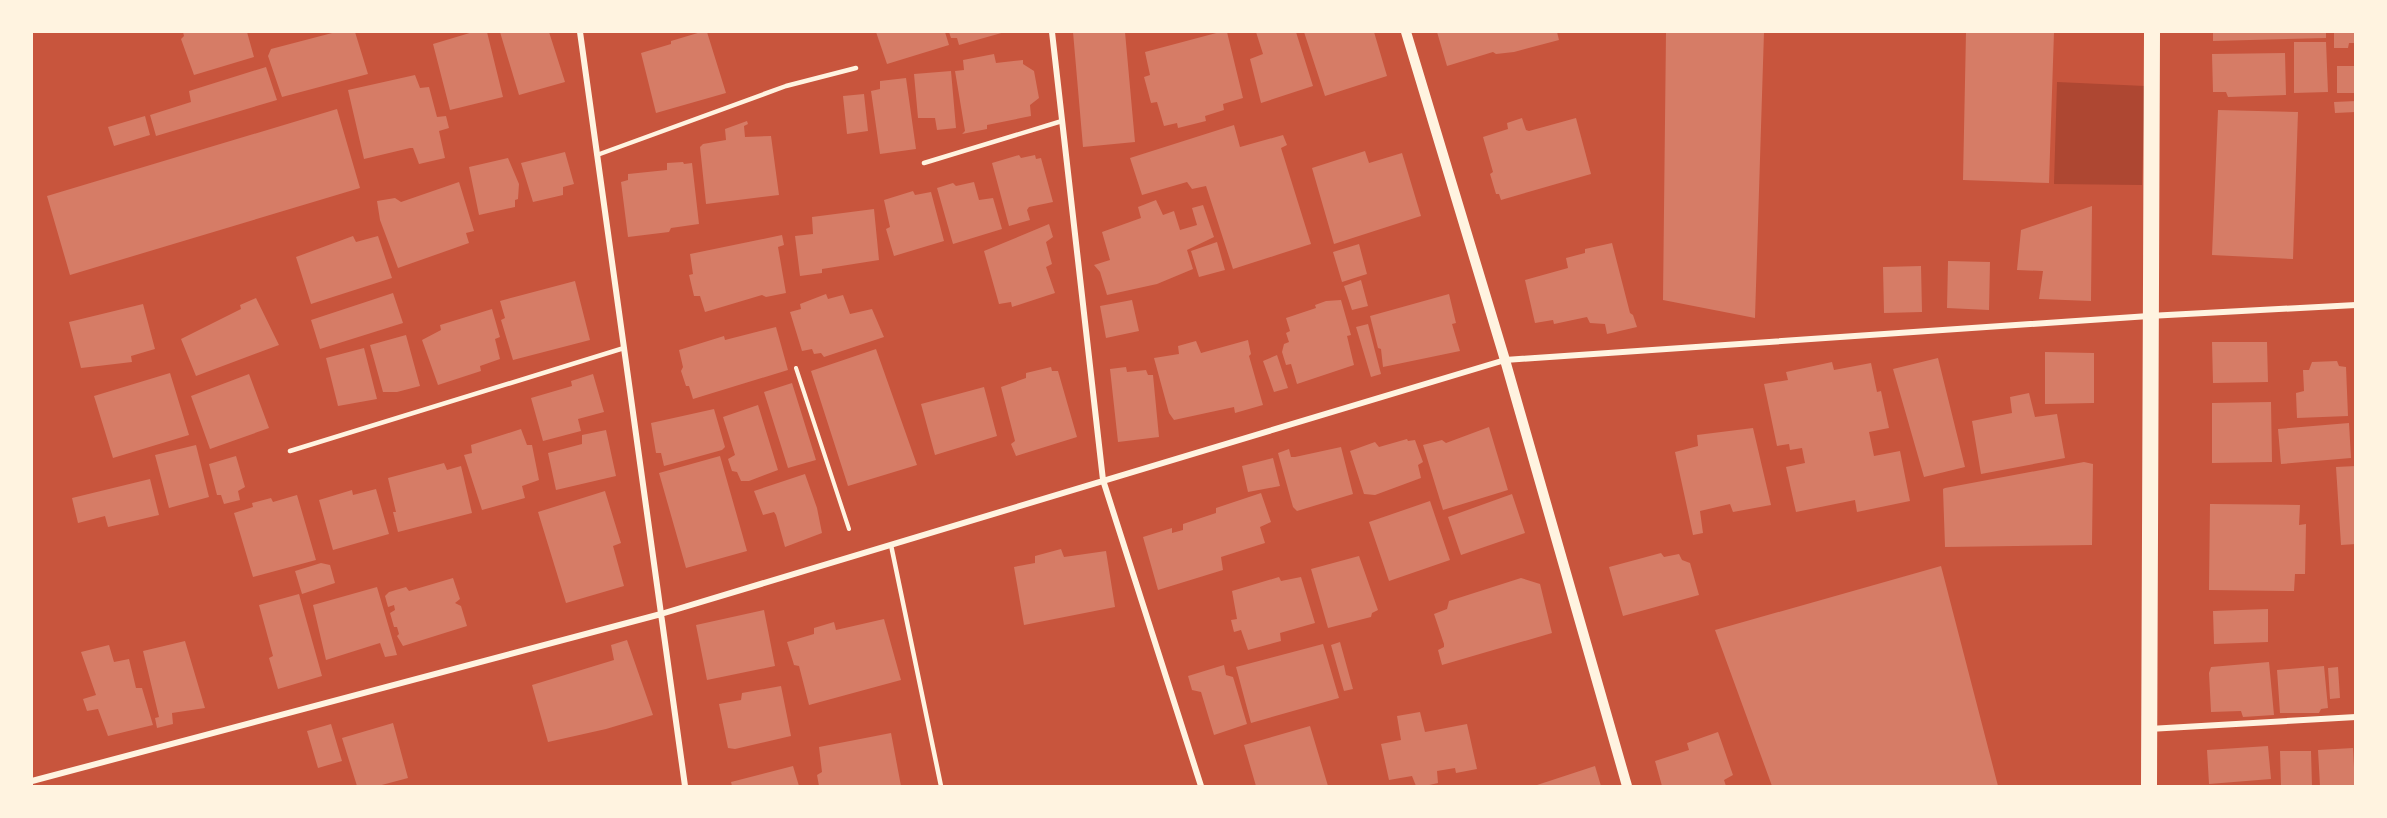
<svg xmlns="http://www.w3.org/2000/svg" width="2387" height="818" font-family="Barlow,sans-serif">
  <rect width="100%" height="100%" fill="#c8553d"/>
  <path fill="#ae4732" d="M2057,82l88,4 -3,99 -88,-1z"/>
  <path fill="#d67c66" d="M183,32h64l7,25 -60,18 -13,-36 3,-3z
    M336,32h19l13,42 -86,23 -14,-41 3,-7z
    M473,32h14l16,65 -53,13 -17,-66z
    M500,32h49l16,50 -46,13z
    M701,32h6l19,61 -70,20 -15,-60 30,-9v-3z
    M876,32h69l4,13 -62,19z
    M949,32h56l-46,13 -2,-7h-6z
    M1073,32h52l10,110 -52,5z
    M1220,32h7l16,66 -20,6 1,6 -19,6 1,5 -28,7 -1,-5 -13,3 -7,-24 -6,1 -7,-26 6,-2 -5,-23z
    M1256,32h40l17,54 -52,17 -11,-44 13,-5z
    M1304,32h70l13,44 -62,20z
    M1437,32h120l2,8 -45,12 -18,2 -3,-2 -46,14z
    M1666,32h98l-9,286 -92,-18z
    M1966,32h88l-5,151 -86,-3z
    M2213,32h113v6l-113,3z
    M2334,32h22v11h-7l-1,5h-14z
    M2294,42h32l2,50 -34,1z
    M2285,53l1,42 -58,2 -2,-5h-13l-1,-38z
    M994,54l2,9 27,-3v4l11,7 5,27 -9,7 1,11 -44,9v4l-25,5 3,-3 -10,-60 9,-1 -1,-10z
    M2337,66h19v27h-19z
    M266,67l11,33 -121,36 -6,-21 41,-13 -2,-11z
    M951,71l5,57 -19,2 -2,-12h-17l-4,-44z
    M415,75l5,13 9,-1 8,30 9,-1 3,12 -10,3 6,27 -26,6 -6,-16h-3l-46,11 -16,-69z
    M906,78l10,71 -36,5 -9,-63 9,-2v-8z
    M864,94l4,37 -21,3 -4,-38z
    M2356,101v11l-21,1 -1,-11z
    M337,109l23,79 -290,87 -23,-79z
    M2218,110l80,2 -5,147 -81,-4z
    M145,116l5,19 -36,11 -6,-19z
    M1522,118l4,12 3,1 47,-13 15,56 -90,26 -2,-6h-3l-6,-20 3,-2 -10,-35 25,-8 -1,-6z
    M747,121l1,3 -4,2 1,11 26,-1 8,59 -73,9 -6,-57 3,-3 23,-4 -1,-11z
    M1234,125l6,22 43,-12 4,10 -6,3 30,96 -78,25 -27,-83 -14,3 -5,-7 -45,13 -12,-37z
    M1365,151l4,12 33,-10 19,63 -87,28 -22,-76z
    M565,152l9,32 -11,3v8l-30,7 -12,-39z
    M1019,155l2,3 14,-3 1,4 5,-1 12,44 -24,5 -2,3 3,10 -21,6 -17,-63z
    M508,158l11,26 -1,15 -3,1v7l-36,8 -10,-48z
    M683,162l1,2 8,-1 7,61 -28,4 -2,4 -41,5 -7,-55 7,-2v-6l39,-4v-7z
    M459,182l15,49 -8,2 3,10 -71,25 -18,-48 -3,-19 18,-3 6,4z
    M974,182l5,18 14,-2 9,31 -49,15 -16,-56 16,-5 3,3z
    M913,191l2,4 16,-3 13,49 -50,15 -8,-27 4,-2 -6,-27z
    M1156,200l7,15 11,-4 6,19 17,-5 -5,-17 11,-3 11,32 -27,13 6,19 -36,15 -50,11 -7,-23 -6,-7 16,-5 -8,-28 39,-14 -3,-11z
    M2092,206l-1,95 -52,-2 4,-28 -26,-1 4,-40z
    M874,209l5,51 -57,9v4l-22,3 -5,-40 18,-2 -1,-17z
    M1049,224l4,13 -7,5 6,22 -6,3 9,26 -43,14 -1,-5 -12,2 -15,-53z
    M782,235l2,10 -6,2 8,46 -20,4 -4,-2 -57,17 -5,-16h-6l-5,-21 4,-1 -3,-20z
    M353,236l3,6 22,-6 14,42 -81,26 -15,-47z
    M1217,242l8,28 -26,7 -8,-26z
    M1612,243l18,70 3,2 4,12 -30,7 -2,-10 -15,-1 -3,-6 -33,7 -1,-4 -18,3 -10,-43 43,-12 -2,-10 19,-5v-4z
    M1359,244l8,30 -25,8 -9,-30z
    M1948,261l42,1 -1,48 -42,-2z
    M1921,266l1,46 -38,1 -1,-46z
    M1361,280l7,26 -16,4 -8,-24z
    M575,281l15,59 -77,20 -12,-40 4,-2 -5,-17z
    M393,293l10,30 -83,26 -9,-29z
    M826,294l2,5 15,-4 7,19 22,-5 12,28 -60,20 -3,-4 -7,1 -2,-5 -10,2 -12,-39 11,-3 -1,-5z
    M1449,294l7,29 -4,1 8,27 -77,16 -2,-18 -3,-1 -8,-32z
    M256,298l23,47 -83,31 -15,-37 60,-30 -1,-4z
    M1132,300l7,31 -33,7 -6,-32z
    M1341,300l10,35 -4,1 7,29 -57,19 -6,-20 -5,1 -4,-13 2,-8 5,-2 -3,-9 4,-2 -4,-13 30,-10 -1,-3 11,-4z
    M143,304l12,45 -24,7 1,6 -51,6 -12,-46z
    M492,309l8,28 -5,2 5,20 -20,7 1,5 -43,14 -16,-45 19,-10 -1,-5z
    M1368,324l13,50 -10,3 -15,-50z
    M776,327l12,43 -95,29 -4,-13h-3l-5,-15 2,-4 -4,-17 45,-14 1,4z
    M406,335l14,51 -23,6h-14l-13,-47z
    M1248,340l3,14 -2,2 14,49 -28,8 -1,-6 -60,13 -5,-7 -15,-55 25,-4 -1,-8 18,-5 5,12z
    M2212,342h55l1,40 -55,1z
    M364,348l13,51 -39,7 -12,-48z
    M876,349l41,116 -69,21 -37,-115z
    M2045,352l49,1v50l-49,1z
    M1277,355l11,33 -14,4 -11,-31z
    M1938,358l27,109 -41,10 -31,-108z
    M2337,361l2,5 7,1 2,49 -51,2 -1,-25 8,-2 -1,-21h6l3,-8z
    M1832,362l2,8 37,-7 6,29 4,-1 8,37 -20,4 5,24 26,-5 10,50 -53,11 -2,-12 -59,12 -10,-45 19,-4 -3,-15 -12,2 -1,-6 -12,2 -13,-62 24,-4 -2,-8z
    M1051,367l1,4h6l19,66 -61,19 -5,-12 4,-3 -14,-54 25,-9v-5z
    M1126,367l1,5 19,-2 2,5h5l6,62 -41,5 -8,-73z
    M170,373l19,62 -76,23 -19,-62z
    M249,374l20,54 -59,21 -19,-53z
    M593,374l11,38 -26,7 3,12 -38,10 -12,-43 41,-12 -1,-5z
    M792,383l24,77 -28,8 -24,-76z
    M984,387l13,49 -62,19 -14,-51z
    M2029,393l6,24 22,-3 8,44 -84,16 -9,-53 40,-8 -2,-16z
    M2271,402l1,60 -60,1v-60z
    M758,405l20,65 -29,11h-8l-4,-9 -5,-1 -4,-12 7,-4 -12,-38z
    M714,409l11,38 -3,3 -58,16 -3,-13h-5l-5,-30z
    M2349,423l2,35 -70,6 -3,-35z
    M1489,427l19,63 -65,20 -20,-65 19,-5 4,3z
    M1753,428l18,77 -38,7 -3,-8 -30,7 3,22 -10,2 -18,-83 23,-6 -1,-11z
    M521,429l6,16h5l7,35 -17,6 3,12 -43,12 -18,-55 8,-2 -1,-8z
    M606,430l10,46 -60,14 -8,-37 34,-9v-9z
    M1407,439l1,2 7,-1 8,22 -5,3 3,13 -46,17 -11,-1 -14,-43 25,-9 4,5z
    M196,445l13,52 -40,11 -14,-53z
    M1341,447l12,47 -56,17 -4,-4 -15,-54 11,-4 2,8h4z
    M236,456l9,31 -7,4 2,9 -16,4 -3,-9h-4l-8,-31z
    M720,456l27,95 -61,17 -27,-95z
    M1273,458l7,28 -32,6 -6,-26z
    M2084,462l9,2 -1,81 -147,2 -2,-58 2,-1z
    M444,463l3,7 14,-4 11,47 -74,19 -5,-20h3l-8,-34z
    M2356,466v78l-15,1 -5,-78z
    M805,474l12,34 5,25 -37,14 -9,-32 -2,-3 -11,3 -9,-24z
    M150,479l9,36 -51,12 -3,-11 -27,7 -6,-25z
    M376,489l13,45 -56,16 -14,-50 33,-10 1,5z
    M605,491l16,52 -8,3 11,40 -58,17 -28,-91z
    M1261,493l10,29 -11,5 5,16 -44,14 2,13 -65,20 -15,-53 29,-9v5l11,-3v-6l33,-11v-5z
    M1512,494l13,39 -64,22 -13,-38z
    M297,495l19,65 -63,17 -19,-64 19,-6 -1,-4 19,-5 2,4z
    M1430,501l20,59 -61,21 -20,-59z
    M2210,504l90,1 -1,20 7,-1 -1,50h-10l-1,17 -85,-1z
    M1061,549l3,8 42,-6 9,56 -91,18 -10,-58 21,-4v-7z
    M1661,553l3,4 15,-3 3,6 8,3 9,32 -76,21 -14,-49z
    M1359,556l19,54 -6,3 -1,4 -43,11 -17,-59z
    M321,563l9,2 5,18 -33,11 -7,-23z
    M1941,566l57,220h-226l-57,-156z
    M1279,577l2,4 20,-4 14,46 -35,10 1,8 -33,9 -7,-20 -7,2 -3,-12 6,-1 -5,-28z
    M453,578l7,21 -5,4 6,3 6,20 -64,20 -6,-10 2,-2 -2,-7h-3l-4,-14 5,-3 -1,-5 -6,2 -3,-11 4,-4 17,-5 3,4z
    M1521,578l19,6 12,49 -110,32 -4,-15 6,-3v-3l-10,-30 13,-5 2,-8z
    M377,587l20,68 -12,2 -5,-14 -54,17 -13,-55z
    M299,594l23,82 -44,13 -9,-31 4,-2 -14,-51z
    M2268,609v33l-54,2 -1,-33z
    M764,610l11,56 -68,14 -11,-55z
    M884,619l17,61 -92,25 -10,-39 -5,-1 -7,-23 27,-8v-6l20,-6 2,8z
    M627,640l26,75 -47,14 -58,13 -16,-57 82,-25 -3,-15z
    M185,641l20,67 -33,5 1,11 -16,4 -2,-10 4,-1 -16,-66z
    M1340,642l13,47 -9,2 -13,-46z
    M1323,644l16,54 -88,25 -15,-56z
    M109,645l5,17 15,-3 7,29h6l11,37 -45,11 -10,-27 -11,2 -4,-12 13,-4 -15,-43z
    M2269,662l5,53 -31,2 -2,-6 -30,1 -2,-39 2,-6z
    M1224,665l2,10 7,2 14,47 -33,11 -13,-43 -9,-2 -4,-14z
    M2324,666l4,42 -7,1 -2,4h-39l-3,-43z
    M2338,667l2,31 -10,1 -2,-31z
    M781,686l10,50 -56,13 -7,-1 -9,-44 22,-4 1,-7z
    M1420,712l5,20 42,-8 10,45 -21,4 -1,-5 -18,3 1,12 -13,3h-9l-4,-10 -23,4 -8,-36 20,-4 -4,-24z
    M393,723l15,55 -30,8h-21l-15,-48z
    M331,724l11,37 -24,7 -11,-37z
    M1310,726l18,60h-72l-12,-41z
    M1718,732l15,43 -9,5 2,6h-64l-7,-25 34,-11 -2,-7z
    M891,733l10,53h-82l-2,-11 5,-3 -3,-25z
    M2268,746l3,33 -62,5 -2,-34z
    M2353,748l2,38h-35l-2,-36z
    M2280,751h31l1,35h-31z
    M793,766l6,20h-67l-1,-4z
    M1595,766l6,20h-67z"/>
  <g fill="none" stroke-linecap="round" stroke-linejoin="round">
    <path stroke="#fff3e0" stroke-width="4" d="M796,368l53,161"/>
    <path stroke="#fff3e0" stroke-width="4.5" d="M597,155l189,-69 70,-18
      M924,163l138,-42
      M290,451l334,-103
      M891,545l50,241"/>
    <path stroke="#fff3e0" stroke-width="6" d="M580,32l105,754
      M1052,32l51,448 98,306
      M2149,729l207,-12
      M32,781l629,-167 844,-254 644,-44 207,-11"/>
    <path stroke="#fff3e0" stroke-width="10" d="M1406,32l99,328 122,426"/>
    <path stroke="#fff3e0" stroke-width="16" d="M2149,786l3,-754"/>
  </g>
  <rect width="2387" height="818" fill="none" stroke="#fff3e0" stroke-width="66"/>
</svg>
